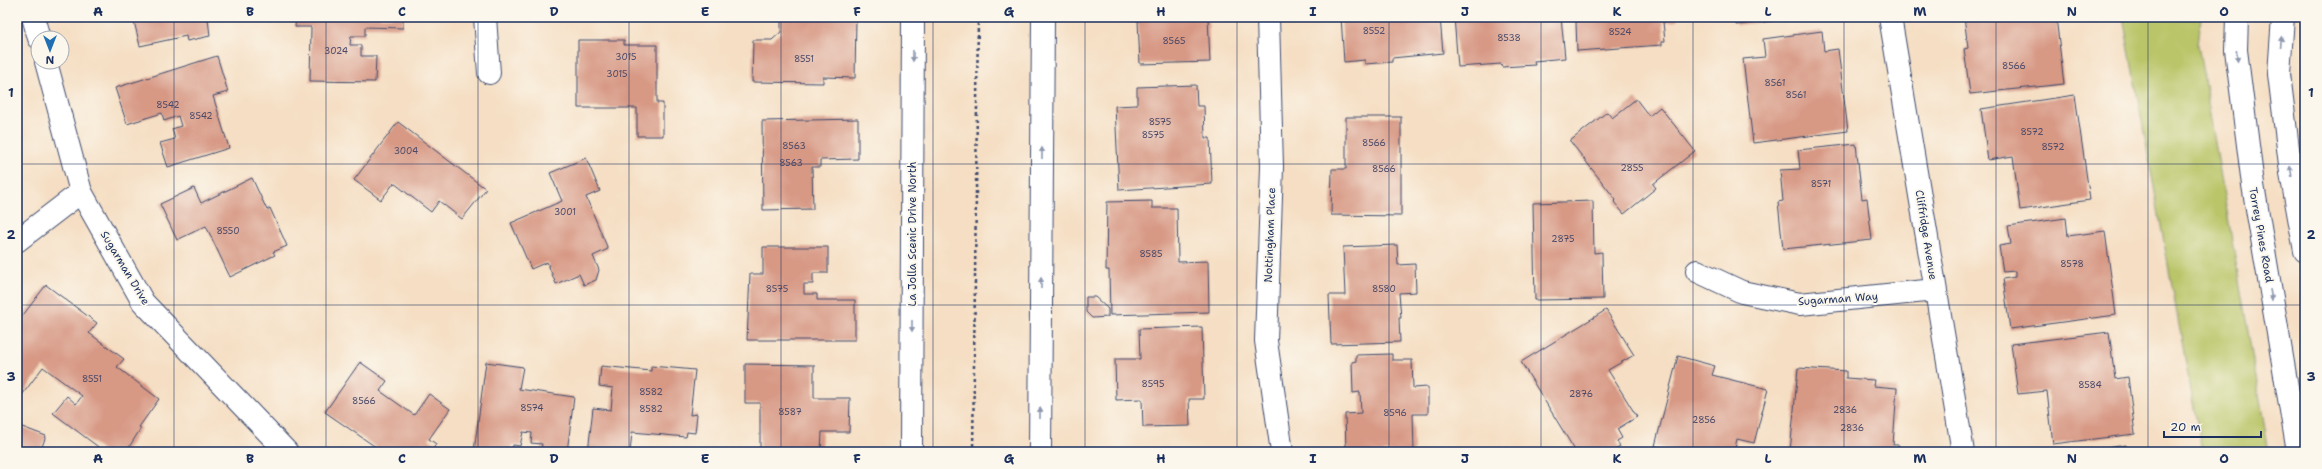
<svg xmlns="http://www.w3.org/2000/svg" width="2322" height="469" font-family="'Shantell Sans',sans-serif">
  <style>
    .green { fill: #b9c567; stroke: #6a7a62 }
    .building { fill: #d79884 }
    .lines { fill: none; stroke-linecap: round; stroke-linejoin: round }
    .street-casing { stroke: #3c496d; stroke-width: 24 }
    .secondary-casing { stroke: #3c496d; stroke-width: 24 }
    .primary-casing { stroke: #3c496d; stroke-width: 24 }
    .path { stroke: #3c496d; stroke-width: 2.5; stroke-dasharray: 3 3; stroke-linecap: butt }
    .street { stroke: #fff; stroke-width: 22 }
    .secondary { stroke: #fff; stroke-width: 22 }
    .primary { stroke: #fff; stroke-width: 22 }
    .oneway { fill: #8d97ae }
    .grid { fill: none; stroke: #1b2f5e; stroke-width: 1; stroke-opacity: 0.55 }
    .labels { text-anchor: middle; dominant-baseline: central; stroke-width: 4; stroke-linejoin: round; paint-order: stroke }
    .number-label { font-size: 9px; fill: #4a4968 }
    .street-label { font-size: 11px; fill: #1b2f5e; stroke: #fbf7ec }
    .neatline { fill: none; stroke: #1b2f5e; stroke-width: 1.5 }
    .grid-label { font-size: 13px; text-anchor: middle; font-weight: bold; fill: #1b2f5e }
  </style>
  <rect width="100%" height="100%" fill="#fbf7ec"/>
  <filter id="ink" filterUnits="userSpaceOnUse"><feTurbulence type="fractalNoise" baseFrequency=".025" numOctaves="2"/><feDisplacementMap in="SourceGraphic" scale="8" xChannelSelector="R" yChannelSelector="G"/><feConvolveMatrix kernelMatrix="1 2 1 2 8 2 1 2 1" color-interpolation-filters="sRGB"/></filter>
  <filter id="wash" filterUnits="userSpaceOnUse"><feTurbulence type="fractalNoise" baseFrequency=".012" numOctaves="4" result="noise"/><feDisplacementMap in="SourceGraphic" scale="16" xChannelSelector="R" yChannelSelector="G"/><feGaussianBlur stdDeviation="0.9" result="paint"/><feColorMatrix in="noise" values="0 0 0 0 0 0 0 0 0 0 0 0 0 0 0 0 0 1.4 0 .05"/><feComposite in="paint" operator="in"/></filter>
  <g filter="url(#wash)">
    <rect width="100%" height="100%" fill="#f5dec3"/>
    <path class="green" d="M2123,17H2201L2198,45L2269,452H2202Z"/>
    <g id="blocks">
      <path class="building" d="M133,17H205L206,20L208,19L210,36L187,41L186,36L140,46Z
        M296,17H403V28L365,27V36H351L350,45H361V56H376L375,82L310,81L311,27H295Z
        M781,17H856L855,78L823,77V83L752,82L753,40H772L781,32Z
        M1132,17H1208L1210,62L1140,64L1138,20H1132Z
        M1341,17H1440L1443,53L1392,58V62L1365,64V60L1344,62Z
        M1454,17H1561L1565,58L1534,61L1535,65L1502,67L1501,64L1458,67Z
        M1578,17H1678V21L1663,22L1665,41H1662V45L1577,51L1576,22L1578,21Z
        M1735,17H1799V18L1736,25Z
        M1964,17H2056L2064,84L1970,94L1964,49L1968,48Z
        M1822,31L1824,51L1838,49L1848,131L1753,143L1743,59L1765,57L1763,39Z
        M578,40H624V45H657V103H663V136H637V108H578Z
        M217,56L228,92L213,96L229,148L168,167L160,143L175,139L172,129L181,126L178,116L164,121L162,113L127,124L115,88Z
        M1196,85L1197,106H1204L1205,138H1210L1212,184L1119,190L1115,106L1137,105V87Z
        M2075,95L2090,200L2020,210L2013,156L1988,160L1981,109Z
        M1636,99L1649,116L1660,107L1695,151L1653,184L1656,188L1624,214L1614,202L1616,200L1570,141L1607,112L1612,118Z
        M1346,117H1401V216L1331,215L1332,169H1346Z
        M858,119V159L820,160V167H812L813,209L763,210L762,121Z
        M398,122L486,189L462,219L439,201L431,212L394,183L381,200L354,180Z
        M1856,144L1862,199L1867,198L1872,240L1783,249L1778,202L1783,201L1780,170L1800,169L1798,150Z
        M586,158L600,191L586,197L608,249L593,256L599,270L596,280L584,285L579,274L556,284L547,262L531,269L511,223L562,201L550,173Z
        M252,178L267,210L270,208L287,246L273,252L275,255L230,277L206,226L177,240L160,204L194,188L201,203Z
        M1152,201V208H1177L1178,262L1208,261L1209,312L1110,315L1109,270H1106L1107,202Z
        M1593,201L1594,253L1602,252V255L1603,299L1535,300L1533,203Z
        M2066,218L2068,236L2105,231L2116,315L2010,329L2003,279L2015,277V271L2003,272L1999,246L2011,244L2008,226Z
        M1397,245L1398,265L1415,264L1416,292L1399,293L1401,318H1399L1400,342L1331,344L1329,295H1345L1343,247Z
        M763,247H828V273H813V284H804V294H817V300H855V340H747L750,274H763Z
        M46,285L97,323L89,333L124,359L117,367L159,399L139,427L141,428L126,452H105L53,413L67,396L76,404L82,396L43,367L22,395L17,392V323Z
        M1086,297H1095L1108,309V317L1092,318L1086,312Z
        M1606,310L1634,355L1608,370L1637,417L1617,429L1622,438L1617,441L1620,447L1611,452H1583L1582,450L1576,452L1521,362Z
        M1202,327L1204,399H1189L1190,426L1143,427L1142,399L1116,400L1115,359H1140L1139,329Z
        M2109,332L2115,379L2128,377L2135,434L2053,444L2047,391L2018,394L2011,344Z
        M1392,354V360H1412L1413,388L1428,387V414H1413L1414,452H1346L1345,414L1361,413L1360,392L1353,393L1352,362L1356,361V355Z
        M1678,356L1715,366L1712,375L1768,389L1754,443L1737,439L1734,452H1679L1655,446Z
        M360,362L387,381L380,391L414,415L429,394L450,409L429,439L436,444L431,452H383L325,412Z
        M486,362L523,367L519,389L574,397L567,452H541L542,444L531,443L532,433L523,432L520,446L513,445L512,452H469V450L474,451Z
        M745,364L814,365V398H850L849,432H822L821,452H760V403H745Z
        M601,366L651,371V366L695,370L690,415L697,414L695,433L687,432L686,437L632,432L630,452H588L593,408L611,410L613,388L599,386Z
        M1798,368L1846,371V378L1874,380L1873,386L1897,388L1893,445H1899V452H1790Z
        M17,425L46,436L40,452H17Z
        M2126,445L2127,452H2086V451Z"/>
    </g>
  </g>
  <g filter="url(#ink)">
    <use href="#blocks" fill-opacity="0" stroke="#3c496d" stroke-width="1"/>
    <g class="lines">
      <g class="street-casing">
        <path id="street" d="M485,17L489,73
          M1890,17L1963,452
          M17,241L81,192
          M1697,271L1742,292L1800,304L1935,290"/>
      </g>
      <g class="secondary-casing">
        <path id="secondary" d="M33,17L39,38
          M1268,17L1272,167L1266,341L1282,452
          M46,62L81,192L143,302L287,452
          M911,452L913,17
          M1040,452L1043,17"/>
      </g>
      <g class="primary-casing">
        <path id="primary" d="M2237,17L2236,50L2253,185L2298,452
          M2283,17L2279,74L2291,173L2305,251"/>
      </g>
      <path class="path" d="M973,452L978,17"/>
      <use href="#street" class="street"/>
      <use href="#secondary" class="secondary"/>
      <use href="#primary" class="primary"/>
    </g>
    <defs><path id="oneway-solid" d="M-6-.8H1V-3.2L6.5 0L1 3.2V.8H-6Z"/></defs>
    <g class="oneway">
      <use href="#oneway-solid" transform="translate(2281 42) rotate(-86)"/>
      <use href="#oneway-solid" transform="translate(913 56) rotate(90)"/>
      <use href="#oneway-solid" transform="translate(2237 56) rotate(84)"/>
      <use href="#oneway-solid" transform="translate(1042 153) rotate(-90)"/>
      <use href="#oneway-solid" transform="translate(2291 171) rotate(-98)"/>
      <use href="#oneway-solid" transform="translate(1041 283) rotate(-90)"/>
      <use href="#oneway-solid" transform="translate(2271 295) rotate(80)"/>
      <use href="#oneway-solid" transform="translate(912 326) rotate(90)"/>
      <use href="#oneway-solid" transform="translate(1040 413) rotate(-90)"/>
    </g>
  </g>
  <path class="grid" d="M174,17V452M326,17V452M478,17V452M629,17V452M781,17V452M933,17V452M1085,17V452M1237,17V452M1389,17V452M1541,17V452M1693,17V452M1844,17V452M1996,17V452M2148,17V452M17,164H2305M17,305H2305"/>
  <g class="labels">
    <g class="number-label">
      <text x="1374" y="31">8552</text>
      <text x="1620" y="32">8524</text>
      <text x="1509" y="38">8538</text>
      <text x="1174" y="41">8565</text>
      <text x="336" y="51">3024</text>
      <text x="626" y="57">3015</text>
      <text x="804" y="59">8551</text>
      <text x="2014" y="66">8566</text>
      <text x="617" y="74">3015</text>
      <text x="1775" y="83">8561</text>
      <text x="1796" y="95">8561</text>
      <text x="168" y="105">8542</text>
      <text x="201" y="116">8542</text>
      <text x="1160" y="122">8575</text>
      <text x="2032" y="132">8572</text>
      <text x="1153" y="135">8575</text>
      <text x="1374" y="143">8566</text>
      <text x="794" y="146">8563</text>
      <text x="2053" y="147">8572</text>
      <text x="406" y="151">3004</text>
      <text x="791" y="163">8563</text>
      <text x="1632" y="168">2855</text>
      <text x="1384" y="169">8566</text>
      <text x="1821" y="184">8571</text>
      <text x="565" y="212">3001</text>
      <text x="228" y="231">8550</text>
      <text x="1563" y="239">2875</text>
      <text x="1151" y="254">8585</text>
      <text x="2072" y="264">8578</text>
      <text x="777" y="289">8575</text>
      <text x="1384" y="289">8580</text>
      <text x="92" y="379">8551</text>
      <text x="1153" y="384">8595</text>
      <text x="2090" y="385">8584</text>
      <text x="651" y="392">8582</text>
      <text x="1581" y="394">2876</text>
      <text x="364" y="401">8566</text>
      <text x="532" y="408">8574</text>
      <text x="651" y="409">8582</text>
      <text x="1845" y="410">2836</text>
      <text x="790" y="412">8587</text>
      <text x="1395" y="413">8596</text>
      <text x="1704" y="420">2856</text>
      <text x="1852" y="428">2836</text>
    </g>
    <g class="street-label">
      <text transform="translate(912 234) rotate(-90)">La Jolla Scenic Drive North</text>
      <text transform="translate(1270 235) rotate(-88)">Nottingham Place</text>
      <text transform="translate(1926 235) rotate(81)">Cliffridge Avenue</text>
      <text transform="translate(2261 235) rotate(80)">Torrey Pines Road</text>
      <text transform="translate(125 268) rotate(59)">Sugarman Drive</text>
      <text transform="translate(1838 299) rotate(-4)">Sugarman Way</text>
    </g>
  </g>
  <rect width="2322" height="469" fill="none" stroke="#fbf7ec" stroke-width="44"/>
  <g transform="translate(50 50) rotate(180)"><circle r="19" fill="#fbf7ec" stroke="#a1a7b3"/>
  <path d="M0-3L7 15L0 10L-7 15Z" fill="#1f6fb2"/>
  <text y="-6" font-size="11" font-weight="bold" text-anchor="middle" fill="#1b2f5e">N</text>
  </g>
  <path d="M2164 431v6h97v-6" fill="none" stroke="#1b2f5e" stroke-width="2"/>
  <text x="2170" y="431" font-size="12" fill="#1b2f5e" stroke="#fbf7ec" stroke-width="3" paint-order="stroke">20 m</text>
  <rect x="22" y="22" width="2278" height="425" class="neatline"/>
  <g class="grid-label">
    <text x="98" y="16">A</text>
    <text x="250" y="16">B</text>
    <text x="402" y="16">C</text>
    <text x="554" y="16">D</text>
    <text x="705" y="16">E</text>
    <text x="857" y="16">F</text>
    <text x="1009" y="16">G</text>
    <text x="1161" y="16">H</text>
    <text x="1313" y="16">I</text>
    <text x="1465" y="16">J</text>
    <text x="1617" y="16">K</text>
    <text x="1768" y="16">L</text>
    <text x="1920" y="16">M</text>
    <text x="2072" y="16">N</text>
    <text x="2224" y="16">O</text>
    <text x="11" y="97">1</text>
    <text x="2311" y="97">1</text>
    <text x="11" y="239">2</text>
    <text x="2311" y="239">2</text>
    <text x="11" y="381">3</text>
    <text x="2311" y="381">3</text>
    <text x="98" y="463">A</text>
    <text x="250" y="463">B</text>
    <text x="402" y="463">C</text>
    <text x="554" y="463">D</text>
    <text x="705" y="463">E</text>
    <text x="857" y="463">F</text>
    <text x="1009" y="463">G</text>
    <text x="1161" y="463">H</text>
    <text x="1313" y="463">I</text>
    <text x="1465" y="463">J</text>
    <text x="1617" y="463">K</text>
    <text x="1768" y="463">L</text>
    <text x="1920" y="463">M</text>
    <text x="2072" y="463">N</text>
    <text x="2224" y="463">O</text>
  </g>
</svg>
